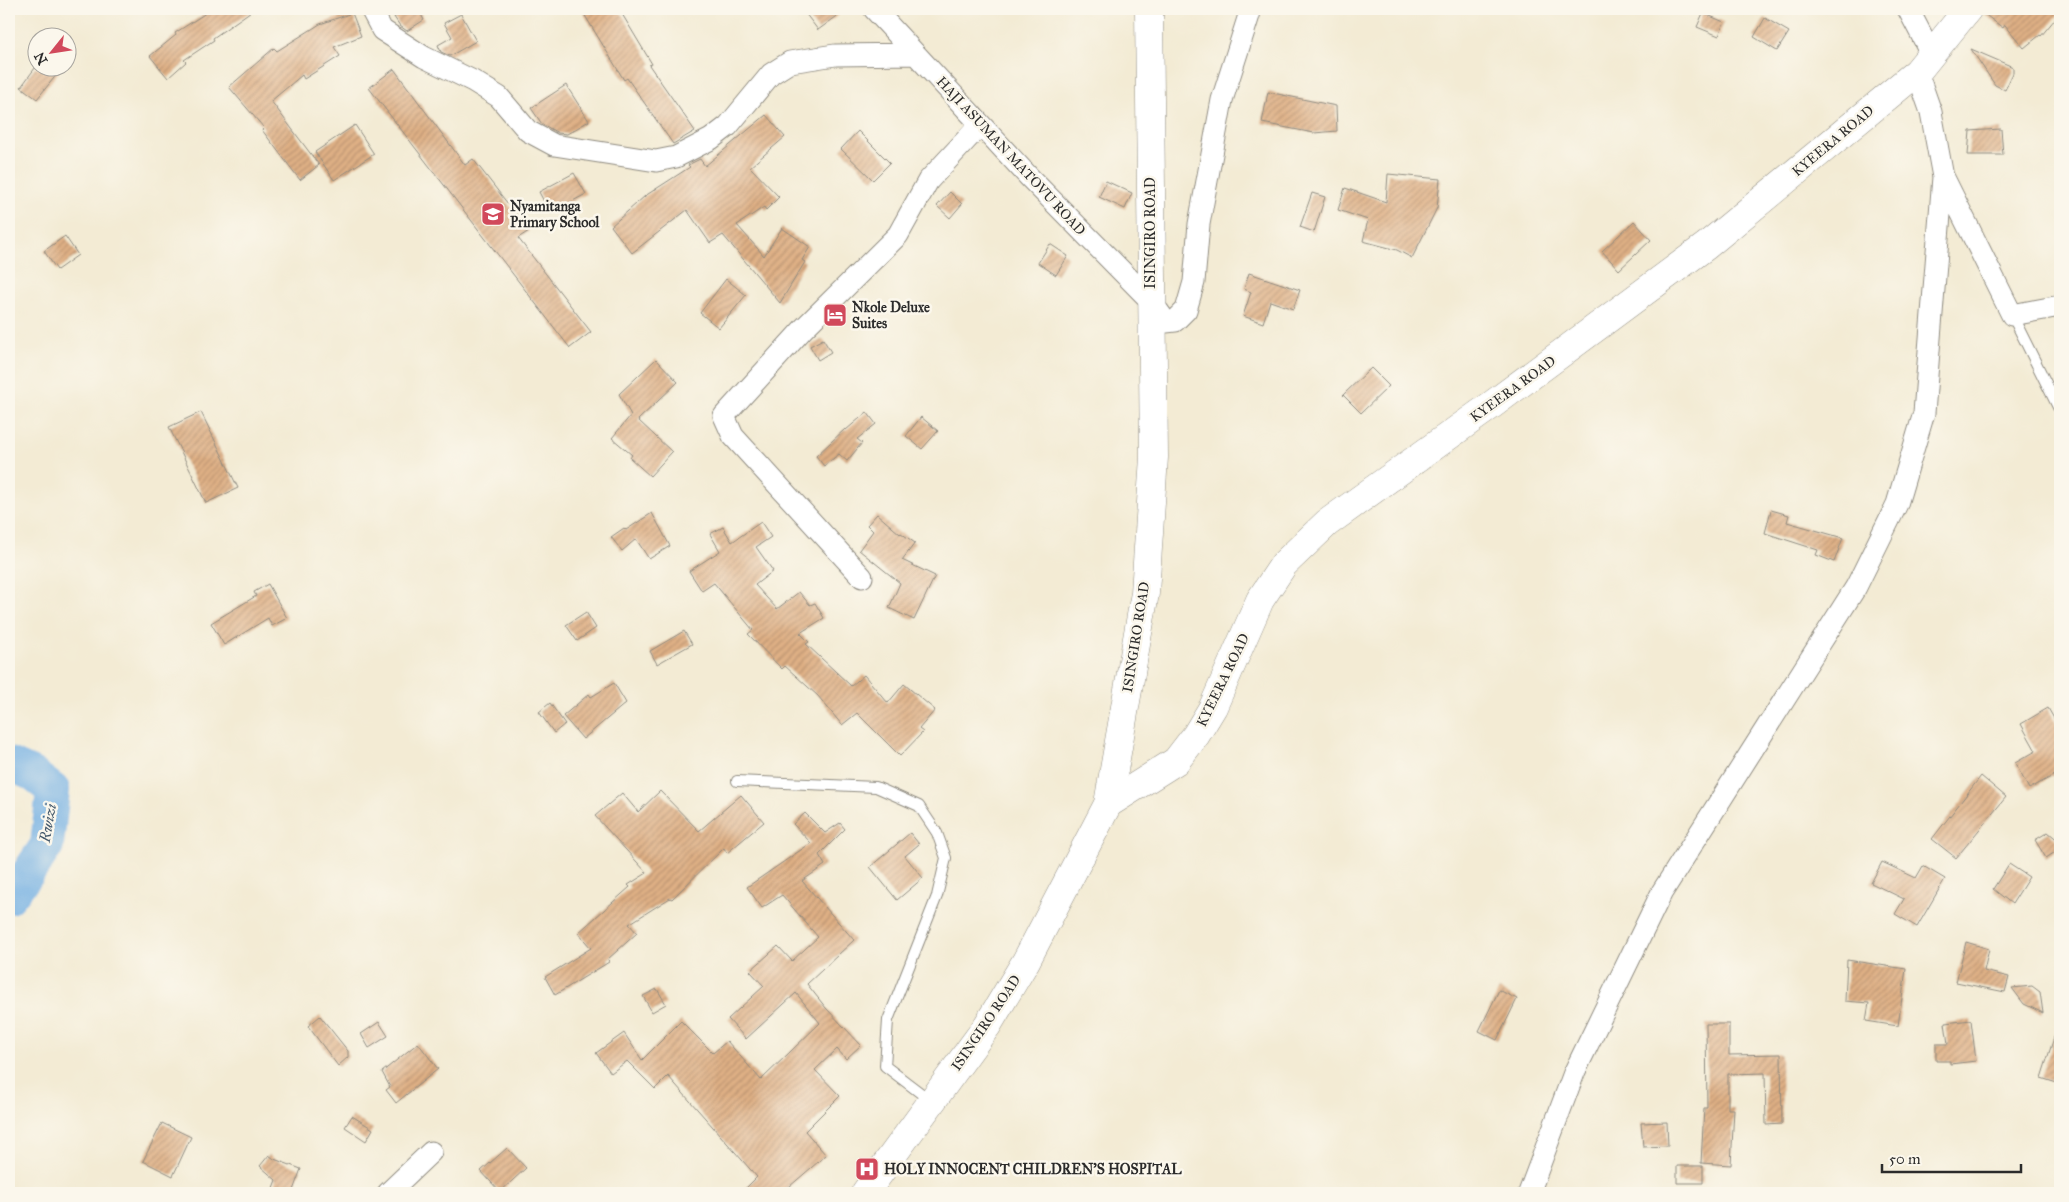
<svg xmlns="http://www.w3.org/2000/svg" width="2069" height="1202" font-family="'IM FELL Great Primer',serif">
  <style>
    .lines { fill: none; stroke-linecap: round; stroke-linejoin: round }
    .river { stroke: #70ade2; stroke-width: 34 }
    .building { fill: url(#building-hatch) }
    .service-casing { stroke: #8f8b80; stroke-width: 12 }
    .minor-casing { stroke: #8f8b80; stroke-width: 23 }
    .secondary-casing { stroke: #8f8b80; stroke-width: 29 }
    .primary-casing { stroke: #8f8b80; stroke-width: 29 }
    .service { stroke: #fff; stroke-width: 10 }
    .minor { stroke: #fff; stroke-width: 21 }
    .secondary { stroke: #fff; stroke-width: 28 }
    .primary { stroke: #fff; stroke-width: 28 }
    .labels { text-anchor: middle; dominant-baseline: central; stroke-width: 5; stroke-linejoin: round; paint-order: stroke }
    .street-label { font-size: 14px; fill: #2b2b2b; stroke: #fbf7ec }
    .poi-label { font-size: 14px; font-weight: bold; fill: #2b2b2b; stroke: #fbf7ec; text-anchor: start }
    .water-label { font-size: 15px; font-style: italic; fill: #43586b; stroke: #fbf7ec }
  </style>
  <defs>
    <pattern id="building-hatch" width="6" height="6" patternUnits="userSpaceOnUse" patternTransform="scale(1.25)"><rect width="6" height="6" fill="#dfb085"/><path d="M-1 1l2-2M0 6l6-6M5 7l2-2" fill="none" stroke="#b58f6d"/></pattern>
  </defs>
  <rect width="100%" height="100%" fill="#fbf7ec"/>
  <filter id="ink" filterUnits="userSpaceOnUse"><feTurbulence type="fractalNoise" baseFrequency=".02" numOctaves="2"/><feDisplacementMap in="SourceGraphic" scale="10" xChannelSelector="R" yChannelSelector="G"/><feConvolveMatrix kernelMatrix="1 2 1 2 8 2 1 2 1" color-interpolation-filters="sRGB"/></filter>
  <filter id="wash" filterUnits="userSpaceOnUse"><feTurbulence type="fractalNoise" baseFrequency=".0096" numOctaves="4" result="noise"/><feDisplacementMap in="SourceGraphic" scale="20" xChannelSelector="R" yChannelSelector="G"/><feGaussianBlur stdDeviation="1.12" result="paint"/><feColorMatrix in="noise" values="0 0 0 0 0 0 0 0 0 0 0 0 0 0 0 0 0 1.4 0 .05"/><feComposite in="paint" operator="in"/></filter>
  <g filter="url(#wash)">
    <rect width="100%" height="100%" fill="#f3ebd4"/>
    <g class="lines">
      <path class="river" d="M9,764L32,774L53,790L47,845L26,876L9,897"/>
    </g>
    <g id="blocks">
      <path class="building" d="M212,9H254L213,38L214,40L184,60L186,62L168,78L150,56L176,35L175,33Z
        M407,9H418L424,20L407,31L400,26L394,17Z
        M581,9H619L652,64L649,65L695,131L673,144L627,78L624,80Z
        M802,9H847L818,30Z
        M1983,9H2060V13L2041,36L2040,35L2024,48L2005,25L2003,28L1983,13Z
        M352,13L361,36L334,47L340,56L304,79L302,75L271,101L319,165L300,180L262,130L264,128L229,87L274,48L277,51L320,24Z
        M1703,13L1724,22L1719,36L1697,27Z
        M461,14L476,41L450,56L441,52L438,45L452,37L444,23Z
        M1765,18L1789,32L1777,51L1754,37Z
        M1971,49L2013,67V73L2005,90L1995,85Z
        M35,68H62L37,99L21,87Z
        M394,69L465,165L473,159L529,231L518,238L591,332L570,348L369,88Z
        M566,85L589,121L567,134L558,133L542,124L531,108Z
        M1268,92L1336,106L1337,131L1314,133L1262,123Z
        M766,115L785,137L750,167L779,197L766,210L764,207L737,225L764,256L782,228L810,247L802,260L805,262L780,303L723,235L710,243L687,210L632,253L611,226L645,196L690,167L688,165L700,159L705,166Z
        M355,125L374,154L334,180L315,152Z
        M2001,129L2003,155H1968L1970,131Z
        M858,131L890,163L873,180L841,149Z
        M574,173L586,194L550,213L539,192Z
        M1388,174L1440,179L1437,208L1412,258L1397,250L1363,241L1368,220L1338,210L1345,188L1386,202Z
        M1106,181L1132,193L1125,209L1099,197Z
        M950,192L962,204L950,218L937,206Z
        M1312,193L1325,197L1314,232L1300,227Z
        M1634,221L1651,240L1619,270L1602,251Z
        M65,236L78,255L57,270L44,251Z
        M1050,244L1068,256L1056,275L1038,263Z
        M1249,273L1300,290L1293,309L1270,301L1263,323L1243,316L1251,292L1244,289Z
        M726,279L746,295L719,328L700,313Z
        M823,339L831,352L818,360L810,346Z
        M656,359L678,382L638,420L672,452L650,476L630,458L632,455L612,438L631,415L619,394Z
        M1371,368L1389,386L1361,413L1343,395Z
        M201,412L238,488L206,503L169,427Z
        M867,412L876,424L857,439L862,443L847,461L839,454L824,466L816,456L845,429L846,430Z
        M921,417L938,431L922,449L906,436Z
        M1771,510L1789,515L1787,522L1843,538L1834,562L1816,555L1818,550L1765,533Z
        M652,513L670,546L649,559L636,539L622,551L611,537L624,528L626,530Z
        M877,514L900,534L901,533L915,543L902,560L935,576L914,620L889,608L900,583L859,550L873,531L867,525Z
        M761,522L771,537L756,547L773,571L755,585L777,609L799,592L810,605L815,603L824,618L800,633L809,642L806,644L851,686L864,675L888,703L904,684L935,710L919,729L923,732L900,756L857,713L842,725L818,696L785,666L782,669L748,634L753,630L714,583L702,591L689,571L720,551L710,534L723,527L732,542Z
        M268,584L287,618L272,626L268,618L224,645L211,623L256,596L254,592Z
        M586,612L596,628L577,641L566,625Z
        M684,631L692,644L657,664L650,651Z
        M614,683L626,703L583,739L563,716L589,694L591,697Z
        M550,703L565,724L554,733L539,712Z
        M2048,708L2060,729V772L2029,789L2015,763L2036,751L2021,724Z
        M1981,776L2006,797L1956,858L1932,839Z
        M660,791L699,831L741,795L764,822L727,853L724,848L672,899L670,898L629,924L637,933L608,959L609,962L555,995L545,977L591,948L578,933L630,887L628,885L647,873L595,816L622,793L638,812Z
        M805,813L825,833L840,823L845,829L819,855L825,865L802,881L854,940L807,984L826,1008L861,1045L846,1059L837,1049L815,1070L840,1096L805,1131L826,1155L782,1193H741L757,1177L668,1076L655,1089L627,1061L611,1073L596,1053L624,1033L642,1060L681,1021L713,1053L727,1041L761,1080L820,1023L796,993L746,1039L728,1019L764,986L750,971L778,946L792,961L818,937L782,895L762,908L747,887L811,843L793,824Z
        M2048,832L2060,842V849L2046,858L2035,840Z
        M910,833L919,844L905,856L923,878L897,900L870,867Z
        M1882,862L1916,878L1923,866L1945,879L1917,927L1895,914L1904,899L1871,883Z
        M2009,864L2029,877L2012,904L1993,889Z
        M1966,942L1989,949L1984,971L2009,977L2005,992L1956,982Z
        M1847,960L1906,969L1898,1026L1866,1021L1869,1003L1845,1001Z
        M2032,986L2040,992L2043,1013L2024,1004L2012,988Z
        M657,989L666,1004L652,1012L643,996Z
        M1499,990L1517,999L1497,1040L1479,1031Z
        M320,1016L348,1051V1057L338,1066L308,1026Z
        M1971,1020L1976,1061L1950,1064V1061H1936V1044H1948L1945,1023Z
        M379,1022L388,1036L369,1048L361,1034Z
        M1706,1024H1729V1055L1781,1054L1782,1124L1766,1125L1765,1073L1728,1074V1109H1734L1731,1165L1701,1163L1704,1108H1707Z
        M2057,1028L2060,1029V1084L2041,1078Z
        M418,1043L438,1069L396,1103L386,1090L390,1087L382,1072Z
        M352,1116L373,1129L366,1141L345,1127Z
        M1667,1122L1668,1146L1643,1147L1641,1123Z
        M162,1123L191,1137L173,1176L143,1161Z
        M507,1148L526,1168L500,1192L481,1171Z
        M269,1155L274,1159L301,1169L292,1193H271L276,1180L260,1166Z
        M1677,1166H1703V1183H1677Z"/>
    </g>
  </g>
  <g filter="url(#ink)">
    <use href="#blocks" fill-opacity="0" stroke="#8f8b80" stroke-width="1"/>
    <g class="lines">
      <g class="service-casing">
        <path id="service" d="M2012,315L2060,411
          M737,781L876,787L919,806L937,833L946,858L937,896L888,1020L885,1066L931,1101"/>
      </g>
      <g class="minor-casing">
        <path id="minor" d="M371,9L382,30L424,57L473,81L499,97L528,131L554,145L656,161L676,157L711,139L728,126L771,74L790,62L835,55L915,54
          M874,9L1030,178L1151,301L1166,322L1175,321L1186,310L1194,282L1199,224L1222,100L1251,9
          M1908,9L1932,55
          M1944,178L2012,315L2060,306
          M862,577L733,436L724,416L804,328L898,235L928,181L980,125
          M388,1193L431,1152
          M1529,1193L1574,1073L1662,892L1856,587L1897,504L1924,413L1943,177L1931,112L1917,72"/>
      </g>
      <g class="secondary-casing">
        <path id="secondary" d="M1108,804L1176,761L1196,735L1213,707L1260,600L1284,564L1327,523L1493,404L1706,246L1917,72L1968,9"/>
      </g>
      <g class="primary-casing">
        <path id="primary" d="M865,1193L987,1026L1026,961L1108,804L1145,593L1154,457L1149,9"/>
      </g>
      <use href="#service" class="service"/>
      <use href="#minor" class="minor"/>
      <use href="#secondary" class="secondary"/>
      <use href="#primary" class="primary"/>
    </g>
  </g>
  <defs>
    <g id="school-square" transform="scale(1.25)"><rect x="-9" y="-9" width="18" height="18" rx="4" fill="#d1495b" stroke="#fbf7ec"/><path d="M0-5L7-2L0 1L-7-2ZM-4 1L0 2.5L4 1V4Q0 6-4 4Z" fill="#fff"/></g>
    <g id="hotel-square" transform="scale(1.25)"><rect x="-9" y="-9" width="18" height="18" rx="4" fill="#d1495b" stroke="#fbf7ec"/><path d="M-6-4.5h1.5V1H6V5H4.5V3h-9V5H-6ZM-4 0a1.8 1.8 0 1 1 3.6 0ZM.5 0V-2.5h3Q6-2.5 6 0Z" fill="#fff"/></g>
    <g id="hospital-square" transform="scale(1.25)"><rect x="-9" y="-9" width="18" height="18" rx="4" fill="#d1495b" stroke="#fbf7ec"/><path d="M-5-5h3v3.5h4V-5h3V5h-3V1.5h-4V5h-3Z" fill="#fff"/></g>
  </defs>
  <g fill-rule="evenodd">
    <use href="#school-square" x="493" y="214"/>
    <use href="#hotel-square" x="835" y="315"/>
    <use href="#hospital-square" x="867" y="1169"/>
  </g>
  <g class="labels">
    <g class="street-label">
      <text transform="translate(1833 141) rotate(-40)">KYEERA ROAD</text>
      <text transform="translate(1011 156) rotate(47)">HAJI ASUMAN MATOVU ROAD</text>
      <text transform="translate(1150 233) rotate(-90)">ISINGIRO ROAD</text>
      <text transform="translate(1513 389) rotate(-36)">KYEERA ROAD</text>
      <text transform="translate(1136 637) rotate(-81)">ISINGIRO ROAD</text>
      <text transform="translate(1223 680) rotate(-64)">KYEERA ROAD</text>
      <text transform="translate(986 1023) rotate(-56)">ISINGIRO ROAD</text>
    </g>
    <g class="poi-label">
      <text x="510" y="206">Nyamitanga<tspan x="510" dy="16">Primary School</tspan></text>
      <text x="852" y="307">Nkole Deluxe<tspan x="852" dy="16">Suites</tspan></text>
      <text x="884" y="1169">HOLY INNOCENT CHILDREN'S HOSPITAL</text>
    </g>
    <g class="water-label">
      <text transform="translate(48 823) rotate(-80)">Rwizi</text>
    </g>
  </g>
  <rect width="2069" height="1202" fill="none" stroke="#fbf7ec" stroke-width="30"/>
  <g transform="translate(52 52) rotate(240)"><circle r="24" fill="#fbf7ec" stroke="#a8a59f"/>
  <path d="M0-4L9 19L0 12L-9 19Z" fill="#d1495b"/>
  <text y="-8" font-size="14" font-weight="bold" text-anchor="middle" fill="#2b2b2b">N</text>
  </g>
  <path d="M1882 1164v8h139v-8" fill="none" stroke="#2b2b2b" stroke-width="2.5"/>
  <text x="1889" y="1164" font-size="15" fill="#2b2b2b" stroke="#fbf7ec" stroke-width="4" paint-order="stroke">50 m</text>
</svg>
